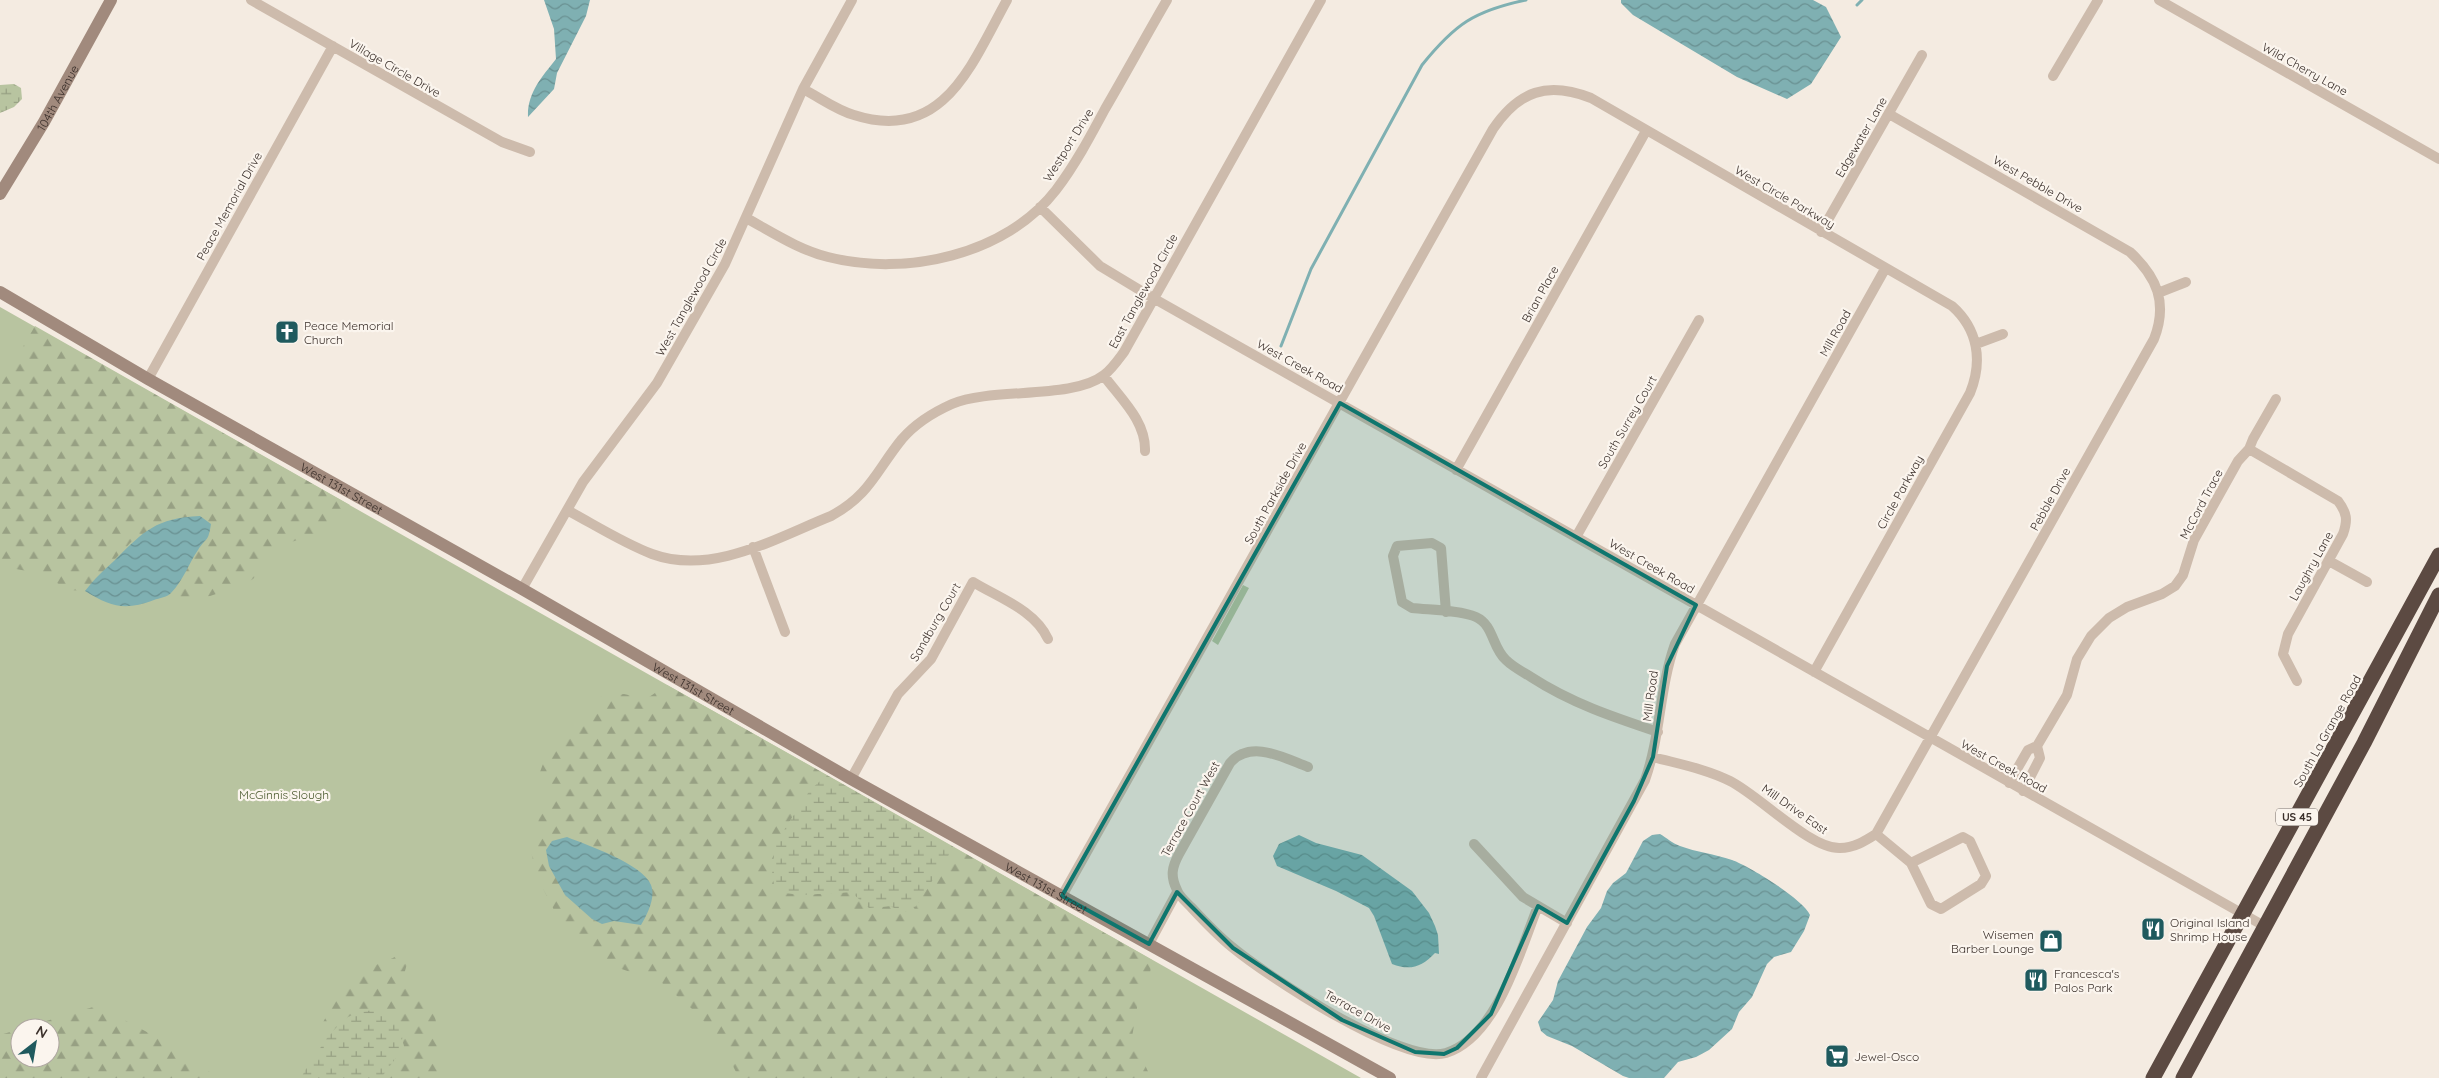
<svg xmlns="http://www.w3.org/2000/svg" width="2439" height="1078" font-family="Quicksand,sans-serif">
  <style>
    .green { fill: #b8c4a0; fill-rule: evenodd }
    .forest { fill: url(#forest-firs); fill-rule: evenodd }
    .wetland { fill: url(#wetland-marsh) }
    .water { fill: url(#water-waves) }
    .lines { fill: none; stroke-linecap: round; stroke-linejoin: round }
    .stream { stroke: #7fb0b2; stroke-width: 3 }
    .street { stroke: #cdbbac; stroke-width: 10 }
    .secondary { stroke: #a18a7d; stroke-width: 12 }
    .highway { stroke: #5c4a42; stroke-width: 15 }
    .marked { fill: #0f766e; fill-opacity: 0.2; stroke: #0f766e; stroke-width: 4; stroke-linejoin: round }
    .labels { text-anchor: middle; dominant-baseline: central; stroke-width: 4.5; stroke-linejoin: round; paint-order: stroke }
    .shield { fill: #fbf5ee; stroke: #756b66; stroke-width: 1 }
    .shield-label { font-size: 11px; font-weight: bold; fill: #3b302b }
    .street-label { font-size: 12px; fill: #3b302b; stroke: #fbf5ee }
    .poi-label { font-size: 12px; fill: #3b302b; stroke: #fbf5ee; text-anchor: start }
    .park-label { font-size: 12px; fill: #4a5a2e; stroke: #fbf5ee }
  </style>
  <defs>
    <pattern id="forest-firs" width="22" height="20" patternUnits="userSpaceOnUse" patternTransform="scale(1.25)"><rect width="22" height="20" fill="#b8c4a0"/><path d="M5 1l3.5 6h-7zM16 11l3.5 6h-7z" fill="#97a083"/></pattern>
    <pattern id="wetland-marsh" width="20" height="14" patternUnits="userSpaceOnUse" patternTransform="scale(1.25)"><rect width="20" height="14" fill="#b8c4a0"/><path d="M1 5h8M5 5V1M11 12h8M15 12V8" fill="none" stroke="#97a083"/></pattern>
    <pattern id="water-waves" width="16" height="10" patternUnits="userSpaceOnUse" patternTransform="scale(1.25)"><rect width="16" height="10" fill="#7fb0b2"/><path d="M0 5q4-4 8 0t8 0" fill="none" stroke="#699091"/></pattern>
  </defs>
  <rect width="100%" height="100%" fill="#f4ebe1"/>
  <path class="green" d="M0,307L1361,1078H0ZM20,1028H50V1058H20Z
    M1243,585L1249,588L1218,645L1212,641Z"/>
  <path class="forest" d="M35,326L350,505L323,531L286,544L268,561L253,579L243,585L201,599H184L171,594C183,576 193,554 208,539L132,541L85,591L68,590L43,574L0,566V372L6,376Z
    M667,685L827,775L810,790L775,844L801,895L851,892L869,908L890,906L927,889L954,847L1152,960L1150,973L1141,985L1132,1037L1151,1078H739L725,1050L699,1015L662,983L590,958L556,914L536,875L531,851L536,840L539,815L549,795L540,772L547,753L571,737L600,697L624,694L646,699ZM567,837L637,868L641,925L614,921L602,924L592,919L565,895L552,841Z
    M403,950L408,960L402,982L420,1000L434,1009L441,1056L437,1078H381L404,1047L402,1039L405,1032C401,1023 387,1008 375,1009C360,1011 338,1025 328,1037L318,1032C333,1003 346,979 376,965C390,958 390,962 403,950Z
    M93,1007L102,1008L188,1054L194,1064L222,1078H0V1035L20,1029V1058H50V1028H23Z"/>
  <path class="wetland" d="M14,84L21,88L22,99L14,107L0,113V85Z
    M827,775L954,847L914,909L903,912L890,906L869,908L851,892L801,895L776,892L772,876L775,844L810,790Z
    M377,1009L402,1023L405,1032L402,1039L404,1047L381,1078H301L309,1063L316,1060C316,1048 339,1022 350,1016C357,1012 369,1011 377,1009Z"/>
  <path class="water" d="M544,0H590L586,16L557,73L554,89L528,117C527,93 542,77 556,59L554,29Z
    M1621,0H1813L1826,7L1841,37L1811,84L1787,99L1737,77L1633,15L1621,3Z
    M200,516L211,524C208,543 207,536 198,550C189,563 183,581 171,593C168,597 159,598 154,600C125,611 111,607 85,591C94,579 104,570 115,560C144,531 156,518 200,516Z
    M1660,834C1667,838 1672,843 1680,846C1696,852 1715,854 1732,860C1749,866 1803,899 1810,915L1804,931L1791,952L1774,957L1767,964L1752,997L1739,1012L1732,1029L1709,1050L1696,1057L1678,1062L1664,1078H1629L1623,1076L1572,1046L1547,1036L1541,1031L1538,1022L1553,1000L1558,981L1587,927L1601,908L1607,891L1613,883L1626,873L1643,841L1652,835Z
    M1299,835L1316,843L1362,855L1412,891L1429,913L1435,926L1438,935L1439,954L1435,953C1422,967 1410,971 1392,964L1374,916L1369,908L1336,891L1277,866L1273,856L1279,844Z
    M567,837C587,845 643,864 651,885C656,898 647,915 641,925L614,921L602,924L592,919L565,895L549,866L546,850L552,841Z"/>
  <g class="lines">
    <path class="stream" d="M1857,5L1862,0
      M1281,346L1311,269L1422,65C1455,24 1474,11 1526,0"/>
    <path class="street" d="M251,0L502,142L530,152
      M2159,0L2439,159
      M2053,76L2098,0
      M803,89C819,97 836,110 854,115C944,144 972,63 1007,0
      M1040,207L1100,266L1153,298L2266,927
      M746,218C772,232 799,250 828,257C905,277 1006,255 1056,190C1075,165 1090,137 1105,109C1126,73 1146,36 1167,0
      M1821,232L1922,55
      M2158,293L2186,282
      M1976,344L2003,334
      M1104,376C1121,399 1146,421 1145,451
      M148,379L333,46
      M2249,449L2338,501C2347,513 2348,520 2343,534L2288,634L2283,654L2297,681
      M1456,470L1646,131
      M567,510C595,525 623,543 652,554C712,576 776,538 831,516C870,495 876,471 902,439C915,424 934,412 952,404C992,387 1072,400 1104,375C1112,369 1118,360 1124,352L1321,0
      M1576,537L1699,320
      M753,547L785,632
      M2329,561L2367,582
      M522,589L583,482L657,383L725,264L803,89L852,0
      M1446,612L1441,548L1432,543L1397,546L1393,556L1402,602L1412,608C1430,610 1460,610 1476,617C1494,625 1492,648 1506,660C1513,667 1523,672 1531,677C1571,703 1613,717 1658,732
      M1653,757C1679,764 1706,769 1730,781C1760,796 1810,849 1840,848C1854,848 1865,841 1876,834L2154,339C2168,303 2157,277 2130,252L1889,114
      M1308,767C1284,758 1251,739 1230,763L1179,854C1172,867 1170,876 1177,890C1179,896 1186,902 1191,907C1204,921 1217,935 1232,947C1267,976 1403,1066 1446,1053C1497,1037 1520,951 1538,906
      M851,779L898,694L931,659L973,582C999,598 1035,610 1048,639
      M2009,783L2028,750L2037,746L2067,695L2077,659L2091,636L2109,618L2127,607L2162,594L2175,586L2183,575L2194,540L2238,461L2249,449L2253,439L2276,399
      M2023,791L2040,758L2037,746
      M1876,834L1911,863L1931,904L1941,909L1981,884L1986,876L1970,841L1963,837L1911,863
      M1474,844L1523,897L1567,923
      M1062,896L1493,129C1519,91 1547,81 1591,98L1952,306C1978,329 1983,361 1970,393L1814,672
      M1149,944L1177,892
      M1481,1078L1645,780C1661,735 1659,689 1675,644L1885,269"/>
    <g class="secondary">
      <path id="s1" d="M0,194L44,122L111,0"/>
      <path id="s2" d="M0,292L148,379L522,589L851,779L1390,1078"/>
    </g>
    <path class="highway" d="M2153,1078L2439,555
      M2183,1078L2364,743L2439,595"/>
  </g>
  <path class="marked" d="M1340,403L1696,605L1667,666L1653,757L1634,801L1567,923L1538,906L1491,1014L1457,1048L1444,1054L1415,1052L1342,1020L1233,948L1177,892L1149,944L1062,896Z"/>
  <defs>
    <g id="church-square" transform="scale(1.25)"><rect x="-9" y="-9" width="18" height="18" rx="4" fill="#1f5a5e" stroke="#fbf5ee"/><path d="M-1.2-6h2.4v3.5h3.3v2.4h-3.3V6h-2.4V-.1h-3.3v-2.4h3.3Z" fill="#fff"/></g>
    <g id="restaurant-square" transform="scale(1.25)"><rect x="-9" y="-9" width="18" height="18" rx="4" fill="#1f5a5e" stroke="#fbf5ee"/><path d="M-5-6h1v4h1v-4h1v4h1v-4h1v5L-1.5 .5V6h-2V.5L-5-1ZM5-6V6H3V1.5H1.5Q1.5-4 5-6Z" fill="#fff"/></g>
    <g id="shop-square" transform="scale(1.25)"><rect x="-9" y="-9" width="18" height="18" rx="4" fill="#1f5a5e" stroke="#fbf5ee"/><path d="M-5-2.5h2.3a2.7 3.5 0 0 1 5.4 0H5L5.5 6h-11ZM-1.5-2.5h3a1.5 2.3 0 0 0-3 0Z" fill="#fff"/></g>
    <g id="supermarket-square" transform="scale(1.25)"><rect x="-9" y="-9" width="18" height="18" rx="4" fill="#1f5a5e" stroke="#fbf5ee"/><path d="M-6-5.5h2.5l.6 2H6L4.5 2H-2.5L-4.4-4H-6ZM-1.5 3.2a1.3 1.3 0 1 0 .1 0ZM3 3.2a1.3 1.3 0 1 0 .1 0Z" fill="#fff"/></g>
  </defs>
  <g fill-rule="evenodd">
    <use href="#church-square" x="287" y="332"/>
    <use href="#restaurant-square" x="2153" y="929"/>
    <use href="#shop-square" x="2051" y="941"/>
    <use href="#restaurant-square" x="2036" y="980"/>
    <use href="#supermarket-square" x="1837" y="1056"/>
  </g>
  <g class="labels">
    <rect class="shield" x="2276" y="808.5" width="42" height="17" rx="4"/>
    <g class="shield-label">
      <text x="2297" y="817">US 45</text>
    </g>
    <g class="street-label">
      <text transform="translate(395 68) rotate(30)">Village Circle Drive</text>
      <text transform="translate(2305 69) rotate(29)">Wild Cherry Lane</text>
      <text stroke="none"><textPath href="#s1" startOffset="112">104th Avenue</textPath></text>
      <text transform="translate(1861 137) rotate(-60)">Edgewater Lane</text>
      <text transform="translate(1068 145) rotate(-58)">Westport Drive</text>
      <text transform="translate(2038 184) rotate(30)">West Pebble Drive</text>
      <text transform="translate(1785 197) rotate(30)">West Circle Parkway</text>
      <text transform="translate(229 206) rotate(-61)">Peace Memorial Drive</text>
      <text transform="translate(1143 291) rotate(-61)">East Tanglewood Circle</text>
      <text transform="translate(1540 294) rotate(-61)">Brian Place</text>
      <text transform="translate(691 297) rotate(-61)">West Tanglewood Circle</text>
      <text transform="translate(1835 333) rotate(-61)">Mill Road</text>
      <text transform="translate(1300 366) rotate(29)">West Creek Road</text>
      <text transform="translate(1627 422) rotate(-60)">South Surrey Court</text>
      <text stroke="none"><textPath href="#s2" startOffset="394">West 131st Street</textPath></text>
      <text transform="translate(1900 492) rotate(-61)">Circle Parkway</text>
      <text transform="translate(1275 493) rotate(-61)">South Parkside Drive</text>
      <text transform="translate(2050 499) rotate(-61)">Pebble Drive</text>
      <text transform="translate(2201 504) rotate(-62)">McCord Trace</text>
      <text transform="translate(1652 566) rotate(30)">West Creek Road</text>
      <text transform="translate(2311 566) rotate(-61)">Laughry Lane</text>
      <text transform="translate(935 622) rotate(-60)">Sandburg Court</text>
      <text stroke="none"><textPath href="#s2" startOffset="799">West 131st Street</textPath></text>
      <text transform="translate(1650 696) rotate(-82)">Mill Road</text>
      <text transform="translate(2327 731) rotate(-61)">South La Grange Road</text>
      <text transform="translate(2004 766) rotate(29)">West Creek Road</text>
      <text transform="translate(1190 809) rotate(-61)">Terrace Court West</text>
      <text transform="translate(1795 809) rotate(35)">Mill Drive East</text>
      <text stroke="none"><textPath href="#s2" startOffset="1204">West 131st Street</textPath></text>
      <text transform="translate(1358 1011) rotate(29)">Terrace Drive</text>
    </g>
    <g class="poi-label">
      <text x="304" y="325">Peace Memorial<tspan x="304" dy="14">Church</tspan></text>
      <text x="2170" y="922">Original Island<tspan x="2170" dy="14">Shrimp House</tspan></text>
      <text x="2034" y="934" text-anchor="end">Wisemen<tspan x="2034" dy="14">Barber Lounge</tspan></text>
      <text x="2054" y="973">Francesca's<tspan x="2054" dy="14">Palos Park</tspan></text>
      <text x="1854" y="1056">Jewel-Osco</text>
    </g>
    <g class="park-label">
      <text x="284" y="794">McGinnis Slough</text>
    </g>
  </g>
  <g transform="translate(35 1043) rotate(31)"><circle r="24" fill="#fbf5ee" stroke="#aea6a0"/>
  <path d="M0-4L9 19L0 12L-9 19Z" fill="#1f5a5e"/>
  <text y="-8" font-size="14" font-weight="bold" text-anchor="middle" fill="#3b302b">N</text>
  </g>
</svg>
